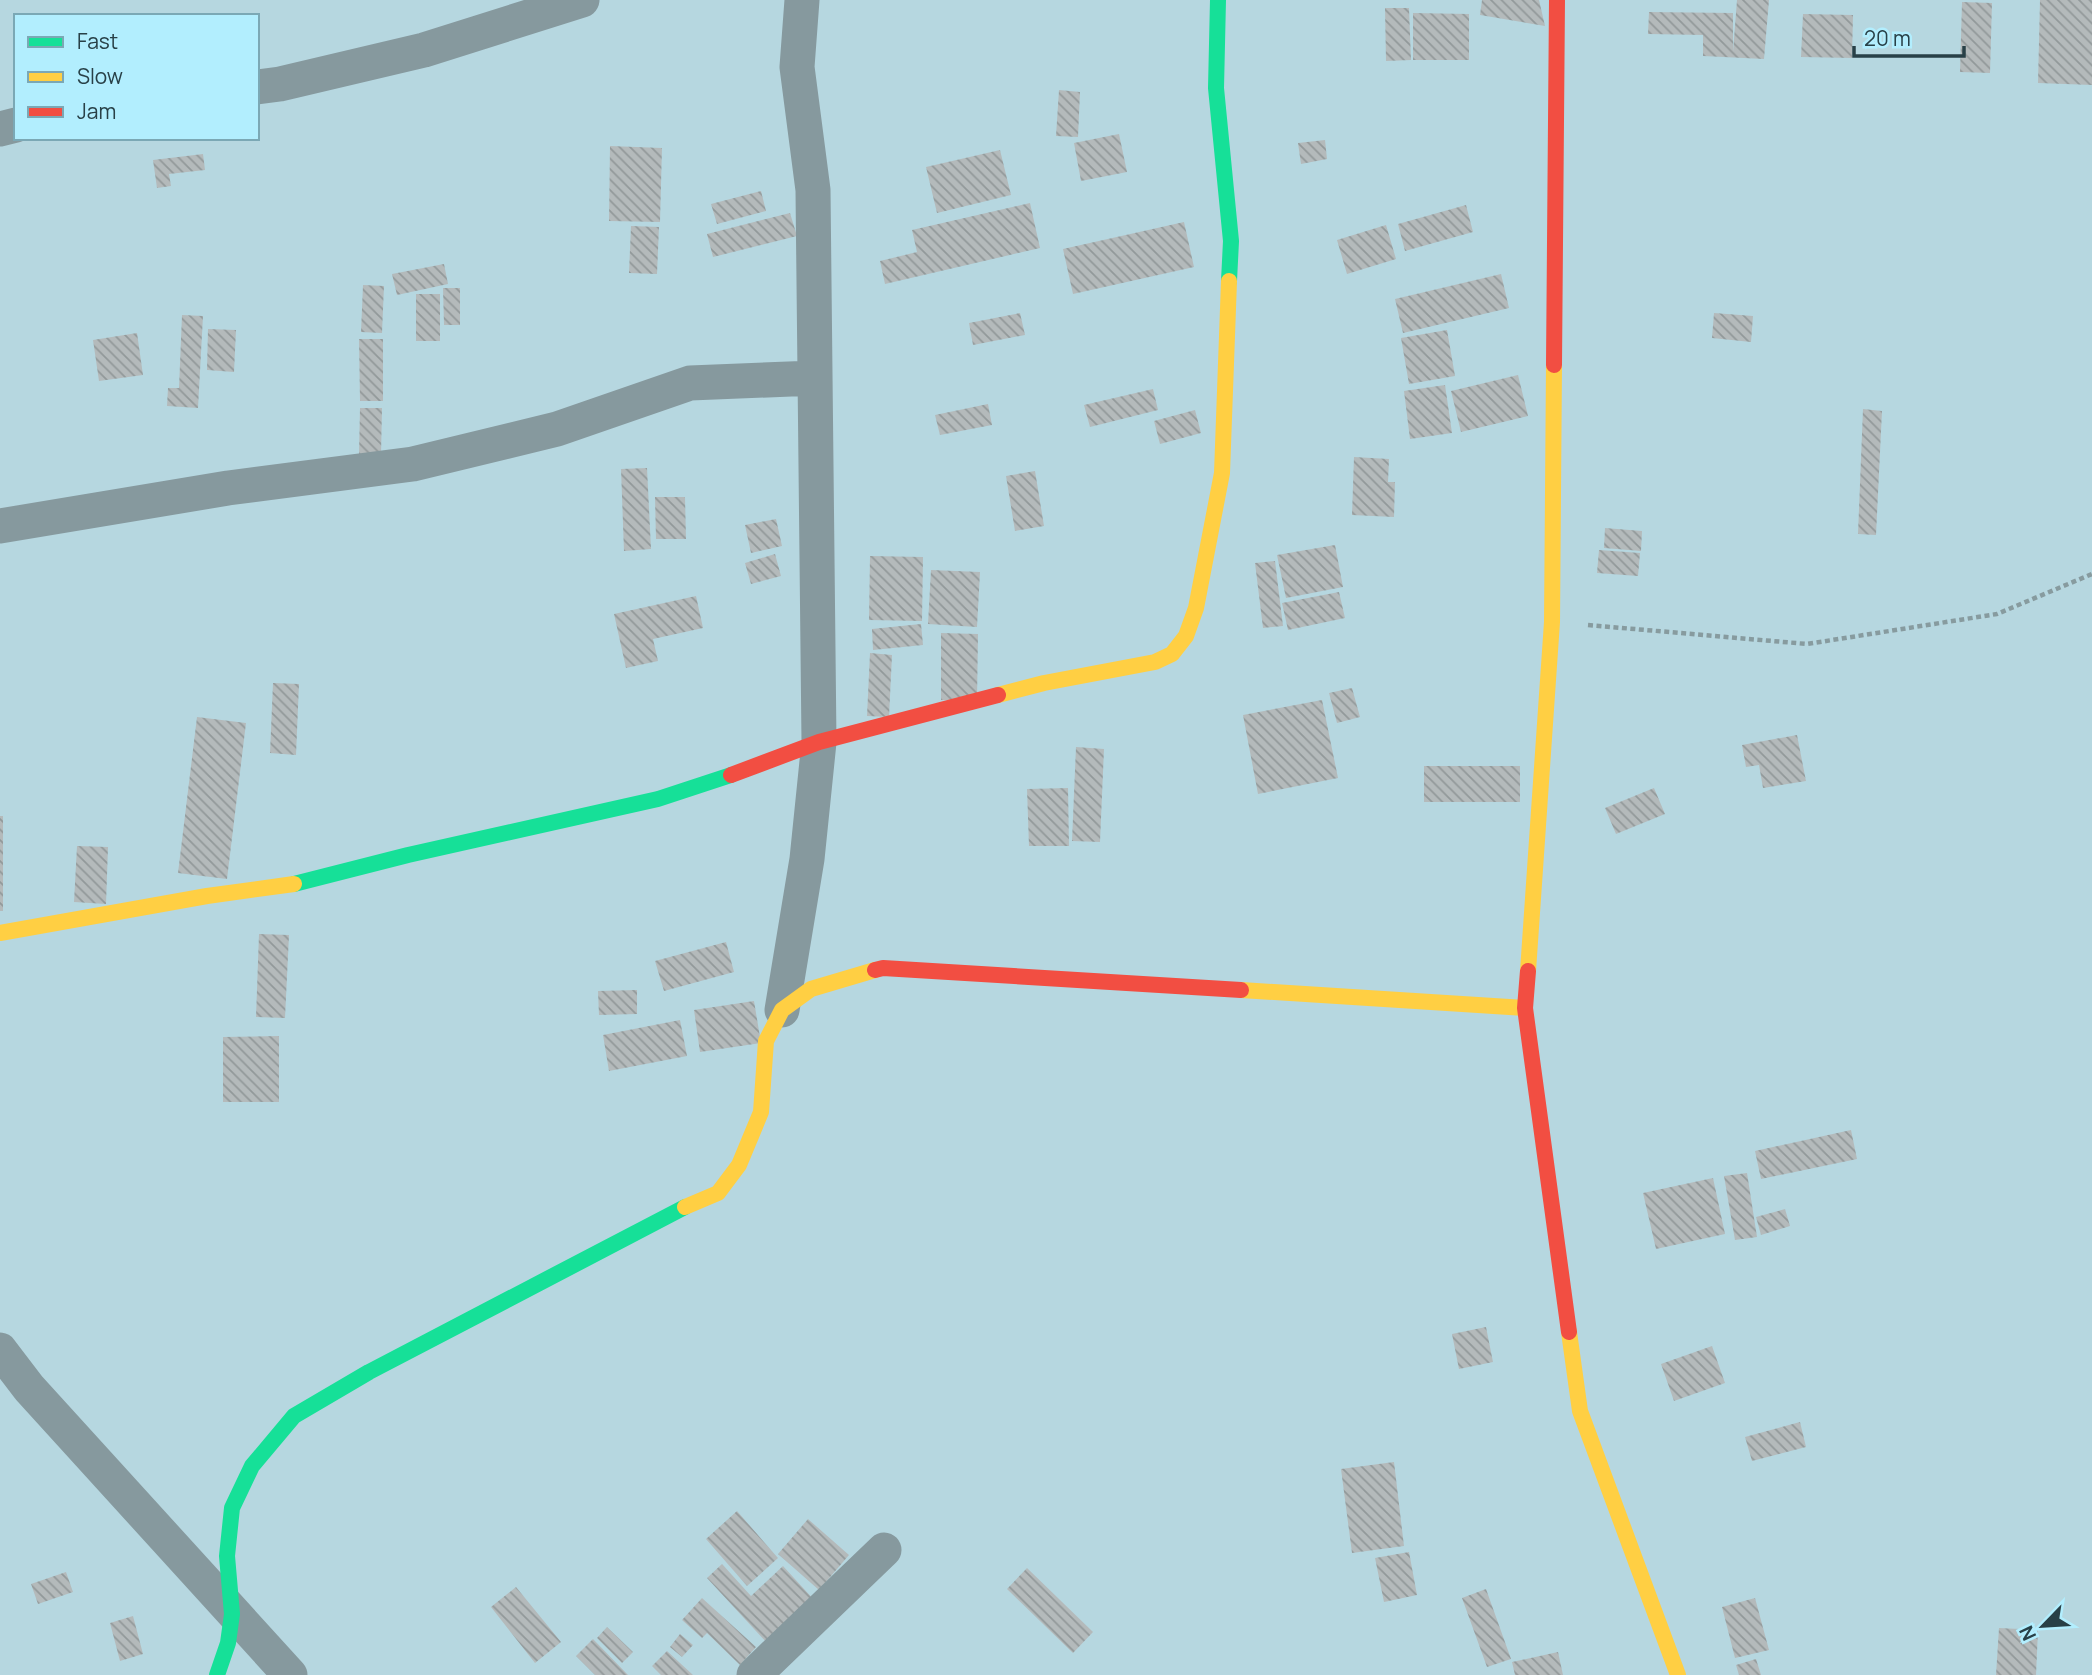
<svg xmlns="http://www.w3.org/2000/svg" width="2092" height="1675" font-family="Manrope,sans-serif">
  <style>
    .building { fill: url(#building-back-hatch) }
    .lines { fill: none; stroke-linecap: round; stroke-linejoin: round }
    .path { stroke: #879b9f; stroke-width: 4.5; stroke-dasharray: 5 3.5; stroke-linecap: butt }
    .street { stroke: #86999e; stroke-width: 35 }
    .fast { stroke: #16e098; stroke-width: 16 }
    .slow { stroke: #ffcf43; stroke-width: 16 }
    .jam { stroke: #f24e42; stroke-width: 16 }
  </style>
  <defs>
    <pattern id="building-back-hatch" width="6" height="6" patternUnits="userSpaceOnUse" patternTransform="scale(1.75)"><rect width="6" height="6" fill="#b4babb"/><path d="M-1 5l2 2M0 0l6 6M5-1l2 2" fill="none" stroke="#92999a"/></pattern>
  </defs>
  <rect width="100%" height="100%" fill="#b6d7e0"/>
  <path class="building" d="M1482,0H1539L1545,26L1480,15Z
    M1737,0H1769L1764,59L1703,56V35L1648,34L1649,12L1733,13V52Z
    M2040,0H2092V85L2038,83Z
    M1962,2L1992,3L1990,73L1960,72Z
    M1385,8H1409L1411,60L1386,61Z
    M1413,13L1469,14V60H1413Z
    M1803,14L1853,15L1852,58L1801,57Z
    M1059,90L1080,92L1078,137L1056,136Z
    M1119,134L1127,172L1081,181L1074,143Z
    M1325,140L1327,159L1301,164L1298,143Z
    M610,146L662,148L660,222L609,221Z
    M1000,150L1011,195L937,213L926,167Z
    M203,154L205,170L169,174L171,186L157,188L153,160Z
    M761,191L766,211L717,224L711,204Z
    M1030,203L1040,248L885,284L880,261L917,252L912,230Z
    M1466,205L1473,232L1405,251L1398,224Z
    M790,213L797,236L713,257L707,234Z
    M1184,222L1194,267L1073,294L1063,249Z
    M1386,225L1396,259L1347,274L1337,240Z
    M631,226L659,227L657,274L629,273Z
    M444,264L448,284L397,295L392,274Z
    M1501,274L1509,308L1403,333L1395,299Z
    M363,285L384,286L382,333L361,332Z
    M443,288H460V325H444Z
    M416,294H440V341H416Z
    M1020,313L1025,335L973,345L969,323Z
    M1714,313L1753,316L1751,342L1712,338Z
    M182,315L203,316L198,408L167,406L168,388H179Z
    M208,329L236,330L234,372L207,370Z
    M1447,330L1455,376L1409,384L1401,338Z
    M137,333L143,375L99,381L93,340Z
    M359,339H383V401H360Z
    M1518,375L1528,416L1461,432L1451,391Z
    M1445,385L1452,433L1410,439L1404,391Z
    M1153,389L1158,410L1090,427L1084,405Z
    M988,404L992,425L940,435L935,415Z
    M360,408H382L381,455L359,454Z
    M1863,409L1882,411L1876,535L1858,534Z
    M1195,410L1201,433L1160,444L1154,421Z
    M1354,457L1389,459L1388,482H1395L1394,517L1352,515Z
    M647,468L651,549L624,551L621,469Z
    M1035,471L1044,526L1015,531L1006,476Z
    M655,497H685L686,539H656Z
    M776,519L782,546L751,553L745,525Z
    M1605,528L1642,531L1641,551L1604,548Z
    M1335,545L1343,587L1286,598L1277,555Z
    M1599,550L1640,553L1638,576L1597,573Z
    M775,554L781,576L751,584L745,563Z
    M870,556L923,557L922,621L869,620Z
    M1275,561L1283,626L1263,628L1255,563Z
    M931,570L980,572L977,627L928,624Z
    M1339,592L1345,618L1288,630L1282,603Z
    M696,596L703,628L653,639L658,661L626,668L614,614Z
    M921,624L923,645L873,650L872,629Z
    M941,633L978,634L977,700H941Z
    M870,653L892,655L889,717L867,716Z
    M273,683L299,684L296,755L270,753Z
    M1352,688L1360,717L1337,723L1329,693Z
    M1322,700L1338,778L1258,794L1243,715Z
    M197,717L246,723L227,879L178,873Z
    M1797,735L1806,781L1763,788L1759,765L1746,767L1742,745Z
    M1076,747L1104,749L1100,842L1072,841Z
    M1424,766H1520V802H1424Z
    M1068,788L1069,846H1029L1027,789Z
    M1654,788L1665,814L1616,834L1605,808Z
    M0,816H3V911H0Z
    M77,846L108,847L106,904L74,902Z
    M259,934L289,935L285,1018L256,1017Z
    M726,942L734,972L664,991L655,961Z
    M637,990V1014L599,1015L598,991Z
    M754,1001L761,1043L700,1052L694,1010Z
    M680,1020L687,1056L609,1071L603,1035Z
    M279,1036V1102H223V1037Z
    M1851,1130L1857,1159L1761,1179L1755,1151Z
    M1747,1173L1757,1237L1735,1240L1724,1176Z
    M1713,1178L1725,1234L1656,1249L1643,1193Z
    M1785,1209L1790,1226L1761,1235L1756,1217Z
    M1486,1327L1493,1362L1459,1369L1452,1334Z
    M1712,1346L1725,1383L1674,1401L1661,1364Z
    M1800,1422L1806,1447L1752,1461L1745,1437Z
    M1394,1462L1404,1546L1352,1553L1341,1469Z
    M737,1511L778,1558L747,1586L706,1539Z
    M808,1519L849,1555L819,1590L778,1554Z
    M1409,1552L1417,1595L1384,1602L1375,1558Z
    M722,1564L751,1596L783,1566L815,1601L768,1644L707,1578Z
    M1027,1568L1093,1632L1073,1653L1007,1589Z
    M66,1572L73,1592L38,1604L31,1584Z
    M516,1587L561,1642L535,1663L491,1607Z
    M1486,1589L1511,1659L1487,1667L1462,1598Z
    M702,1598L756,1647L740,1665L707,1633L702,1638L682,1620Z
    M1755,1598L1769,1650L1735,1658L1722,1607Z
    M133,1616L143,1654L120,1661L110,1623Z
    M607,1627L633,1652L622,1663L597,1638Z
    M1999,1628L2038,1630L2036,1675H1996Z
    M680,1634L693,1645L682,1657L670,1647Z
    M593,1639L628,1675H595L576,1656Z
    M667,1651L693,1675H661L652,1666Z
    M1558,1652L1563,1675H1515L1512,1662Z
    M1756,1659L1761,1675H1739L1736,1665Z"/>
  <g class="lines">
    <path class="path" d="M1588,625L1807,644L1997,614L2092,574"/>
    <path class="street" d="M257,87L280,84L424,50L582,0
      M0,129L16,125
      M0,526L228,488L413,464L557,429L690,383L815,378
      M782,1010L807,859L819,742L813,190L797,67L802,0
      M0,1350L29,1388L290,1675
      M754,1675L884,1550"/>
    <path class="fast" d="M1218,0L1216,88L1231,241L1229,281
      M294,884L408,855L658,799L731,775
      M217,1675L228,1643L232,1614L227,1556L232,1508L252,1466L294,1416L369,1372L685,1207"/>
    <path class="slow" d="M998,695L1044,683L1155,662L1172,654L1186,636L1196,608L1222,473L1229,281
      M0,933L207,896L294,884
      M1528,971L1552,622L1554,365
      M1241,990L1525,1008
      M685,1207L718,1193L739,1165L761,1112L766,1041L782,1010L811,989L875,970
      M1569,1332L1580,1411L1678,1675"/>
    <path class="jam" d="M1554,365L1557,0
      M731,775L819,742L998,695
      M875,970L883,968L1241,990
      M1528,971L1525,1008L1569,1332"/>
  </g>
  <rect x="14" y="14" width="245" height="126" fill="#b2eefe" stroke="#7ba8b5" stroke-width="2"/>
  <rect x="28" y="37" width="35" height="10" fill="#16e098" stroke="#7ba8b5" stroke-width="2"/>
  <text x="77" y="49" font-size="21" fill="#284047">Fast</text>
  <rect x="28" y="72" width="35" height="10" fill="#ffcf43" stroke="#7ba8b5" stroke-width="2"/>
  <text x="77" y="84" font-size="21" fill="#284047">Slow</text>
  <rect x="28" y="107" width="35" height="10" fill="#f24e42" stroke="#7ba8b5" stroke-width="2"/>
  <text x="77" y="119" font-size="21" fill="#284047">Jam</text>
  <g transform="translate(2043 1626) rotate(245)" stroke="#b2eefe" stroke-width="5" paint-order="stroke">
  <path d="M0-5L12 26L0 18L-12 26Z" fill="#284047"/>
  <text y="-10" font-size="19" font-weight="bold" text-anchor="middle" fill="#284047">N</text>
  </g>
  <path d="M1854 46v10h110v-10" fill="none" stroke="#284047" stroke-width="3.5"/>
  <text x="1864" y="46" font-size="21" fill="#284047" stroke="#b2eefe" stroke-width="5" paint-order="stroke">20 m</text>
</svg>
